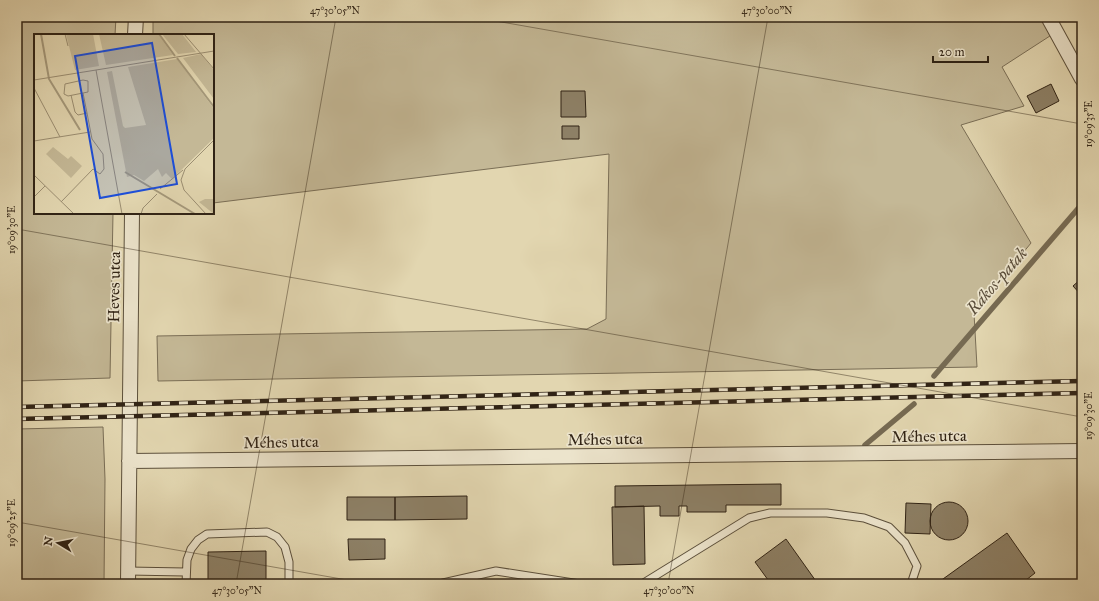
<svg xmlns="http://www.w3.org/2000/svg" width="1099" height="601" font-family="'IM FELL Great Primer',serif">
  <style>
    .green { fill: #c4b896; stroke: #7a6e56 }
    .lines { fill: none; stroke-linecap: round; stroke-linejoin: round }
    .stream { stroke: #766a52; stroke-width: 5.5 }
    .building { fill: #8d8066; stroke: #302315 }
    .service-casing { stroke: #5c503c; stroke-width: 9 }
    .minor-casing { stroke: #5c503c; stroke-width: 16 }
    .service { stroke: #ece4cc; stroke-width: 7 }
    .minor { stroke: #ece4cc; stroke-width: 14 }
    .rail-casing { stroke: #302315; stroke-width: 4.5 }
    .rail { stroke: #ece4cc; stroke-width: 3; stroke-dasharray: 9; stroke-linecap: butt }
    .ticks { fill: none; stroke: #302315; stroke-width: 1; stroke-opacity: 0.45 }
    .labels { text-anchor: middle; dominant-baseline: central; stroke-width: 3.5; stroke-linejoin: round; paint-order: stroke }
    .street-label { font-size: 16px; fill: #302315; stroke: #ece4cc }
    .water-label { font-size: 17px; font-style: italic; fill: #594c39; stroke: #ece4cc }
    .inset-river { fill: none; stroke: #a5997b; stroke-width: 2 }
    .inset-road { fill: none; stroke: #9b8e72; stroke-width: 1 }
    .view { fill: #1d4ed8; fill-opacity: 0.15; stroke: #1d4ed8; stroke-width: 2 }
    .inset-edge { fill: none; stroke: #302315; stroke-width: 2 }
    .neatline { fill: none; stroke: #302315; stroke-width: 1.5 }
    .ticks-label { font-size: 10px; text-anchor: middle; fill: #302315 }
  </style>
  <rect width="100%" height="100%" fill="#e2d6b0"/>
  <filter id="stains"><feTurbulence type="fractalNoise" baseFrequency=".005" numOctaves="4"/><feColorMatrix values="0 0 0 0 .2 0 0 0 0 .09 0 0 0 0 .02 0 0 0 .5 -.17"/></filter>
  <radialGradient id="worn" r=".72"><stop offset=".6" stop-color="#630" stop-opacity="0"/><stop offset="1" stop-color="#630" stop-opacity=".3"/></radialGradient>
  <path class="green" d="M17,17H116L115,35H35V213H113L110,378L17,381Z
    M153,17H1042L1053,34L1002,67L1024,106L961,125L1031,243L974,313L977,367L158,381L157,336L587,329L606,319L609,154L213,203V35H153Z
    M103,427L105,479L104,584H17V429Z"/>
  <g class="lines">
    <path class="stream" d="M934,376L1082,204
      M865,445L914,404"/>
  </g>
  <path class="building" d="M1051,84L1059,101L1036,113L1027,96Z
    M561,91H585L586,117H561Z
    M562,126H579V139H562Z
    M1082,278V296L1073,286Z
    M781,484V505H726V512H687V506H679V516H660V506L615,507V486Z
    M467,496V519L395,520V497Z
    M347,497H395V520H347Z
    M930 521a19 19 0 1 1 38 0a19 19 0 1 1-38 0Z
    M906,503L931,504L930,534L905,533Z
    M644,506L645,564L613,565L612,507Z
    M1007,533L1035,573L1021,584H936Z
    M348,539H385V559L349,560Z
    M786,539L818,584H771L755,562Z
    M266,551V584H208V552Z"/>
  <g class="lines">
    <g class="service-casing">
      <path id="service" d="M128,571L185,572
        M443,583L496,571L580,584
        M186,584L187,560L191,549L198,540L207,534L267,532L277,537L285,547L289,562V584
        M289,584H443
        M642,584L749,518L770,513H827L864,518L889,527L905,543L917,566L911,584"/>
    </g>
    <g class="minor-casing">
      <path id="minor" d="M1048,17L1082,79
        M135,35L136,17
        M129,461L1082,451
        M128,584L132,213"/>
    </g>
    <use href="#service" class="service"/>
    <use href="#minor" class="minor"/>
    <g class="rail-casing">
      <path id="rail" d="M17,407L1082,381
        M17,419L1082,393"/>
    </g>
    <use href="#rail" class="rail"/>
  </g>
  <path class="ticks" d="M473,17L1082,124M17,229L1082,417M17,522L370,584M236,584L336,17M668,584L768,17"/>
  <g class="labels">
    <g class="street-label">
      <text transform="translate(114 287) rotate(-89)">Heves utca</text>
      <text transform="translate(929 436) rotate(-1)">Méhes utca</text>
      <text transform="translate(605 439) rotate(-1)">Méhes utca</text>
      <text transform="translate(281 442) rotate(-1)">Méhes utca</text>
    </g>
    <g class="water-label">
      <text transform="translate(997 281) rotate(-49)">Rákos-patak</text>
    </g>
  </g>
  <g transform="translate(34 34)">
    <rect width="180" height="180" fill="#e2d6b0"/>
    <path d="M32,0H59L65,32L41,36ZM65,0H124L139,21L72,31ZM128,0H148L162,18L144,20ZM167,20L180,36V65L149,24ZM143,25L180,75V104L138,145L132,139L128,143L124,135L110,147L100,141L93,143L73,38L78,37L89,92L91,94L112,91L94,33ZM19,113L34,125L37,122L48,132L37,144L12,120ZM171,165H180V180L165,168Z" fill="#c4b896"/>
    <path class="inset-river" d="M7,0L15,45L46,96M125,0L141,22M143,24L180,73M91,138L161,180"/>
    <path class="inset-road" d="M31,0L34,12M150,0L180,35M62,36L88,180M0,46L180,17M49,46L54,47V58L34,62L30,60L31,50ZM0,54L26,103M37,61L41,78L44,81L53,79L49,59M0,107L56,98M0,141L40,180M126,155L149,136M0,163L11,152M27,168L59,135L66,140L70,135L69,120L58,105L53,79M107,180L109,174L123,160M172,180L150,156L147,146L151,135L180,106"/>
    <path class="view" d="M118,9L143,150L66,164L41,22Z"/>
    <rect width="180" height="180" class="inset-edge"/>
  </g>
  <rect width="1099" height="601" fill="none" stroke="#e2d6b0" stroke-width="44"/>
  <g transform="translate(58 543) rotate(280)" stroke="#ece4cc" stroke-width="3" paint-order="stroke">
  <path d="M0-3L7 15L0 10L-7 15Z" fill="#302315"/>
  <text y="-6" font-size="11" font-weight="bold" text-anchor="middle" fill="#302315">N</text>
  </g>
  <path d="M933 56v6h55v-6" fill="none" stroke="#302315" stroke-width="2"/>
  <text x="939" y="56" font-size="12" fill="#302315" stroke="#ece4cc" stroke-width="3" paint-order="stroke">20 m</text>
  <rect x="22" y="22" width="1055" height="557" class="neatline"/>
  <g class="ticks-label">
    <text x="335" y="14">47°30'05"N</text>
    <text x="767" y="14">47°30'00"N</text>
    <text transform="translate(1088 124) rotate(-90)" y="4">19°09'35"E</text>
    <text transform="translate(11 230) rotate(-90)" y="4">19°09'30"E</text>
    <text transform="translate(1088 416) rotate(-90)" y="4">19°09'30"E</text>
    <text transform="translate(11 523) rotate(-90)" y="4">19°09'25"E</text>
    <text x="237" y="594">47°30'05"N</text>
    <text x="669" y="594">47°30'00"N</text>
  </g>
  <rect width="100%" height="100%" filter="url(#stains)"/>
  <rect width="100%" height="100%" fill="url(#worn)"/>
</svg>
